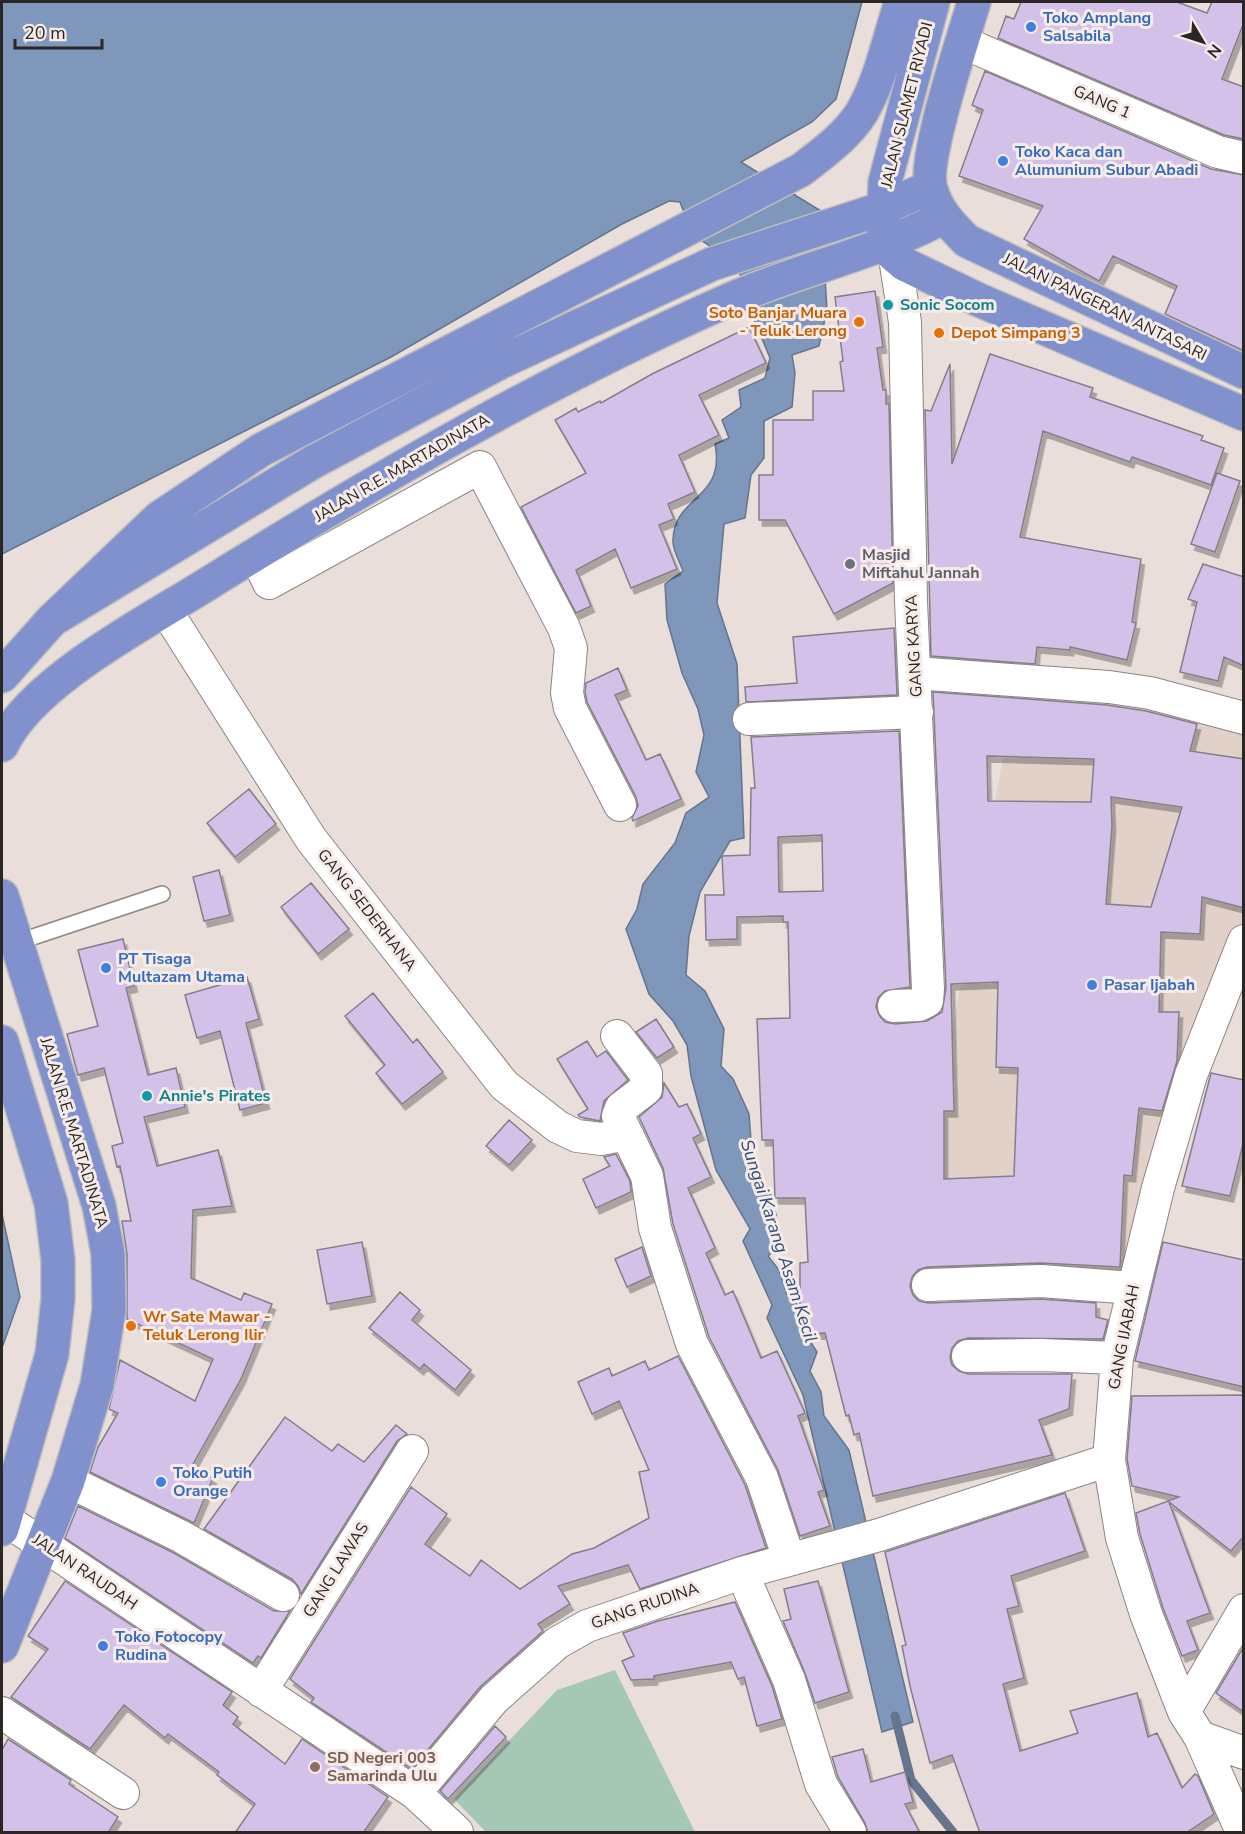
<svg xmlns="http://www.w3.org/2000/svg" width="1245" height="1834" font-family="'Nunito Sans',sans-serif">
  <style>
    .built { fill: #e2d1c9 }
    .green { fill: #a4c8b5 }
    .water { fill: #7e97ba; stroke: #64758d; stroke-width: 1.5 }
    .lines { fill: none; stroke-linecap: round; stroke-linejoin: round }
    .stream { stroke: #64758d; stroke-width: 9 }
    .building { fill: #d3c1ea; stroke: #837f88; stroke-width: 1.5; fill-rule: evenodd; filter: url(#shadow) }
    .lane-casing { stroke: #8d847f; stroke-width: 18 }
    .street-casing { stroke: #8d847f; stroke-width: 34 }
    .highway-casing { stroke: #bfbebd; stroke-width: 36 }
    .lane { stroke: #fff; stroke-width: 15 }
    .street { stroke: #fff; stroke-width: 32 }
    .highway { stroke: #8091cd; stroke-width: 33 }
    .shop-dot { fill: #3f7fe0; stroke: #f6ebe7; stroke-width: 2 }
    .culture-dot { fill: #0f9aa8; stroke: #f6ebe7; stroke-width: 2 }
    .food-dot { fill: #e8710a; stroke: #f6ebe7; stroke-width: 2 }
    .worship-dot { fill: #6b7280; stroke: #f6ebe7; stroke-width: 2 }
    .education-dot { fill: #8d6e63; stroke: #f6ebe7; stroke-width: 2 }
    .labels { text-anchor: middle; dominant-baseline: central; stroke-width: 6; stroke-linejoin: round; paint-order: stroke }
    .shop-label { font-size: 16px; font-weight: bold; fill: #366cbe; stroke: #f6ebe7; text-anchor: start }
    .street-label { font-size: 16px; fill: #292624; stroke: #f6ebe7 }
    .culture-label { font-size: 16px; font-weight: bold; fill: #0d838f; stroke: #f6ebe7; text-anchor: start }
    .food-label { font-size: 16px; font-weight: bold; fill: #c56008; stroke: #f6ebe7; text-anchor: start }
    .worship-label { font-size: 16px; font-weight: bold; fill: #5b616d; stroke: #f6ebe7; text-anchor: start }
    .education-label { font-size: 16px; font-weight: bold; fill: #785e54; stroke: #f6ebe7; text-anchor: start }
    .water-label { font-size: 18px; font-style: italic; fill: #2c4e7d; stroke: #f6ebe7 }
  </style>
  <defs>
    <filter id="shadow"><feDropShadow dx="3.5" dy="6" stdDeviation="0" flood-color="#0004"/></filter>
  </defs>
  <rect width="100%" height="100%" fill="#e9deda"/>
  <path class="built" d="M1016,689L1157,705L1243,725V936L1122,1278L907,1273Z"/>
  <path class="green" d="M615,1670L695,1832H486L454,1799L557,1690Z"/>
  <path class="water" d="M2,2H862L836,99L812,122L741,162L821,211L827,310L819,346L792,355L795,373L792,407L764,421V458L751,475L745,518L724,524L717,603L737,664L744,838L730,841L700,892L689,936L686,975L705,991L724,1029L721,1066L733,1079L749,1114L752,1153L759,1183L771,1195L783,1243L768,1256L779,1270L787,1294L800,1307L805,1333L817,1352L810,1371L821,1392L824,1416L849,1450L913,1722L882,1732L803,1395L767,1318L772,1305L743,1241L750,1229L716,1170L691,1076L687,1045L673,1021L649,994L626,929L637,909L643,884L675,843L686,813L709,797L696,772L704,735L698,709L682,673L667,620L665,584L683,571C680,562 672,549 673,540C674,495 726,500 715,444L729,438L722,420L741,407L739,390L765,378L770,358L755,322L745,282L732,261L692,234L680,202L669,201L622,224L391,357L2,554Z
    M2,1214L20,1297L2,1348Z"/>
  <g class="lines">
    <path class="stream" d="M895,1716L911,1780L953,1832"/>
  </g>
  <path class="building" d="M1021,2H1177L1207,13L1212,2H1244V22L1222,79L1244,87V139L1224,135L998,38L1006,16L1014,19Z
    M985,71L1211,169L1244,175V351L1165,314L1177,286L1113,256L1099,281L1024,239L1043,206L959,176L983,110L972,105Z
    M875,291L883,347L877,348L883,390H886V404H889L893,583L834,614L785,520H759V475H773V420H813V391H844L840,362L843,361L835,297Z
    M749,327L766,363L699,395L719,435L679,455L695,492L668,504L674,519L659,525L677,569L631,588L615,549L576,570L591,606L576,613L521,507L586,473L555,420L576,408L578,412L600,401L601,403L652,374Z
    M990,354L1093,388L1090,397L1203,436L1201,440L1224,448L1211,485L1132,457L1130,462L1043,431L1020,537L1141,559L1132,622L1136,623L1127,660L1070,647V650L1037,647L1035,664L931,656L925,410L931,411L950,364L952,464Z
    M1217,473L1240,481L1215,552L1191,544Z
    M1203,564L1244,577V666L1224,657L1218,681L1180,672L1197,602L1188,599Z
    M894,628L897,695L746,702L745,687L797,683L793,637Z
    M618,668L627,690L615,695L646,760L660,754L681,799L633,821L632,818L638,806L636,797L587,702L585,692L586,683Z
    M933,692L1107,705L1146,711L1197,724L1190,751L1244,759V908L1202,897L1200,934L1161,932L1159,1012H1179L1177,1061L1162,1111L1139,1108L1132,1176L1124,1175L1120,1267L1040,1263L927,1267L918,1270L912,1277L910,1286L913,1295L919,1301L928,1303L1041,1299L1096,1303V1317L1108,1320L1103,1339L968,1338L958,1341L952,1348L950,1357L952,1365L959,1371L968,1374H1072L1069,1409L1039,1420L1052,1455L873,1496L859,1433L854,1435L849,1415L846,1416L825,1333L800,1334V1263L808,1262L805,1198H775L773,1140H762L757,1019L790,1018L788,922H783V916L737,917V939L706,940L705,895H724L722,856L750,855L751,788H755L751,737L899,731L910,987L885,991L878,998L876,1007L879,1015L885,1022L895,1024L927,1021L942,1012L946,988ZM987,756L1094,759L1091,802L988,801ZM1111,797L1182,807L1151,907L1106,904L1112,826ZM822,835L823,891L779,892L778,837ZM998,982L996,1067L1018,1068L1014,1176L944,1179V1111H954L951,984Z
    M249,789L276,824L235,857L207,823Z
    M219,870L230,915L204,921L193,877Z
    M311,883L349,929L318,954L281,907Z
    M123,939L134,986L126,988L148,1075L176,1068L185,1107L144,1117L157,1166L218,1150L232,1206L193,1210L191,1278L241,1300L244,1293L272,1304L241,1379L192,1466L213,1478L194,1523L90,1472L98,1447L118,1413L109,1409L120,1360L195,1401L213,1359L127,1319V1254L122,1221H131L120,1166L117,1167L112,1146L123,1143L104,1068L78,1075L67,1034L98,1026L78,950Z
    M247,977L259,1019L246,1023L266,1103L240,1110L220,1031L197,1038L185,995Z
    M373,993L413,1043L417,1039L443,1072L402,1104L376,1073L385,1065L345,1016Z
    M656,1019L674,1047L657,1058L636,1032Z
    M587,1041L597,1057L606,1051L628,1080L604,1101L600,1121L580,1117L578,1115L588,1109L557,1059Z
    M1211,1073L1244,1080V1140L1230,1196L1182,1186Z
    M664,1083L679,1107L687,1104L701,1134L693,1138L711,1177L688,1188L715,1248L706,1253L725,1295L733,1291L761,1358L777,1351L805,1413L798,1416L824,1490L818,1492L830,1526L800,1536L778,1470L709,1337L673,1224L663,1168L639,1117L662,1097Z
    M509,1120L532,1140L509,1165L486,1146Z
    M616,1154L630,1181L631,1192L596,1208L583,1179L610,1166L604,1157Z
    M362,1242L372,1296L327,1304L317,1250Z
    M1163,1242L1244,1260V1387L1135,1361Z
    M642,1247L651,1276L627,1287L615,1259Z
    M400,1292L420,1310L412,1320L471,1370L455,1390L424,1364L420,1369L369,1328Z
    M678,1356L745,1485L766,1548L640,1589L628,1565L558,1586L570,1604L538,1624L543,1631L480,1687L412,1769L311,1702L314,1698L290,1679L411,1487L447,1514L425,1544L470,1576L481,1560L520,1589L572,1554L594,1548L649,1518L639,1472L649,1470L619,1401L592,1414L578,1382L609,1368L612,1376L645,1361L649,1370Z
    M1244,1395V1536L1231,1551L1169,1502L1210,1613L1187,1621L1198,1650L1182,1656L1163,1608L1140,1534L1136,1513L1179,1497L1132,1486L1127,1459L1132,1396Z
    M285,1417L332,1451L338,1444L364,1462L396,1425L407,1434L397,1441L301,1594L298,1586L292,1579L204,1529Z
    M1065,1493L1085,1551L1011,1576L1019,1606L1007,1609L1024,1678L1003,1684L1020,1751L1078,1733L1070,1711L1137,1693L1148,1737L1157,1733L1182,1788L1195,1774L1198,1776L1214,1814L1186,1833H980L952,1755L930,1763L910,1686L902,1646L906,1645L885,1552Z
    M78,1506L174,1553L274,1611H290L261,1658L258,1656L253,1663L65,1538Z
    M65,1581L232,1692L223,1705L238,1717L233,1724L285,1764L302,1739L388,1797L363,1833H235L255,1804L217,1775L219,1772L168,1734L165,1738L124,1705L90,1749L11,1697L48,1649L28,1636Z
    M818,1581L849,1692L815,1703L805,1673L783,1621L791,1619L784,1589Z
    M735,1602L772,1686L782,1719L757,1726L744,1677L738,1679L731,1662L654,1676V1679L631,1680L622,1661L634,1656L623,1633L658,1621Z
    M1244,1646V1712L1216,1693Z
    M495,1726L506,1737L448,1799L440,1791Z
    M8,1739L71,1780L69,1784L118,1817L108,1833H2V1750Z
    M863,1749L871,1782L905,1772L913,1802L905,1804L920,1833H868L865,1823L838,1777L832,1757Z"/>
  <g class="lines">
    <g class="lane-casing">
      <path id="lane" d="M15,943L162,894"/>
    </g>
    <g class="street-casing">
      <path id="street" d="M962,42L1218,152L1244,158
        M255,554L269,583L480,467L564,628L571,648L567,693L570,708L620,805
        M165,609L311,839L504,1085L558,1127L577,1136L601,1139L626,1134
        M915,673L1109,687L1150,693L1244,718
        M749,719L917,712
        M894,1006L919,1005L927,1001L928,989L911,601L905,322L895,258
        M617,1036L646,1074V1089L621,1108L618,1116L647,1176L655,1228L692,1344L762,1478L789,1559
        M928,1285L1041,1281L1133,1288
        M968,1356L1041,1355L1117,1358
        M68,1481L182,1537L283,1595
        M6,1520L415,1793L457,1832
        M742,1573L789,1680L821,1784L850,1832
        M261,1691L412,1451
        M1184,1712L1244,1610
        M2,1713L123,1793
        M1200,1737L1244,1753
        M415,1793L494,1699L557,1643L587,1626L742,1573L879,1535L1109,1460
        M1242,1832L1200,1737L1184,1712L1146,1614L1122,1538L1109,1460L1117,1358L1158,1188L1191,1075L1244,941"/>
    </g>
    <g class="highway-casing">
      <path id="highway" d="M974,2C964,36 922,161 931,189C937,211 951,225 967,241L1244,372
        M883,228L885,182L933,2
        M882,245L904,264L979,300L1244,414
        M52,620L159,518L261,450L801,170C823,153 847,136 862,112C881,79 889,38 901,2
        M2,676L52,620L313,462L501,362L712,264L884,208L930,187
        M2,745C31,683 141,625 201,588C371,482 545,381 729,300C799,269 876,254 943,217
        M2,896L99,1206L108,1254L109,1310L97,1385L68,1481L2,1646
        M2,1042L51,1203L58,1260V1299L52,1354L2,1529"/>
    </g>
    <use href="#lane" class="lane"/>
    <use href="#street" class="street"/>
    <use href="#highway" class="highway"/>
  </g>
  <g class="shop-dot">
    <circle cx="1031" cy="27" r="6"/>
    <circle cx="1003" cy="161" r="6"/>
    <circle cx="106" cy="968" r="6"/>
    <circle cx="1092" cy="985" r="6"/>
    <circle cx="161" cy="1482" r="6"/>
    <circle cx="103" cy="1646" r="6"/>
  </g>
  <g class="culture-dot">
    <circle cx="888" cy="305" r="6"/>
    <circle cx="147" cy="1096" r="6"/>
  </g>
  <g class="food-dot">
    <circle cx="859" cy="322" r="6"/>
    <circle cx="939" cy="333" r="6"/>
    <circle cx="131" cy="1326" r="6"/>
  </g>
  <circle class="worship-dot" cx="850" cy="564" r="6"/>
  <circle class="education-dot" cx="315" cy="1767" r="6"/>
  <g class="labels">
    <g class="shop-label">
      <text x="1043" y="18">Toko Amplang<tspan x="1043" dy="18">Salsabila</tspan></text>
      <text x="1015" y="152">Toko Kaca dan<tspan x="1015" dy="18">Alumunium Subur Abadi</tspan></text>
      <text x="118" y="959">PT Tisaga<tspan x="118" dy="18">Multazam Utama</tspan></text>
      <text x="1104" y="985">Pasar Ijabah</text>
      <text x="173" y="1473">Toko Putih<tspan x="173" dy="18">Orange</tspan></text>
      <text x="115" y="1637">Toko Fotocopy<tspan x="115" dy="18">Rudina</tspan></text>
    </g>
    <g class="street-label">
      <text transform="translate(1102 102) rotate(23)">GANG 1</text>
      <text transform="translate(907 105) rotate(-76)">JALAN SLAMET RIYADI</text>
      <text transform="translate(1105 307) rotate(26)">JALAN PANGERAN ANTASARI</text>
      <text transform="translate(402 468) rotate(-30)">JALAN R.E. MARTADINATA</text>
      <text transform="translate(914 646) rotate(-93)">GANG KARYA</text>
      <text transform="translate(367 910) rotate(52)">GANG SEDERHANA</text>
      <text transform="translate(74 1133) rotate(73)">JALAN R.E. MARTADINATA</text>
      <text transform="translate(1124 1337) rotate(-79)">GANG IJABAH</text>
      <text transform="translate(336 1570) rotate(-58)">GANG LAWAS</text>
      <text transform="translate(85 1572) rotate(34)">JALAN RAUDAH</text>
      <text transform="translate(645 1606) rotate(-19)">GANG RUDINA</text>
    </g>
    <g class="culture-label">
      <text x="900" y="305">Sonic Socom</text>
      <text x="159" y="1096">Annie's Pirates</text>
    </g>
    <g class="food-label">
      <text x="847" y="313" text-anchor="end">Soto Banjar Muara<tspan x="847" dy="18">- Teluk Lerong</tspan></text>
      <text x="951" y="333">Depot Simpang 3</text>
      <text x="143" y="1317">Wr Sate Mawar -<tspan x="143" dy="18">Teluk Lerong Ilir</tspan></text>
    </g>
    <g class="worship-label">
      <text x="862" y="555">Masjid<tspan x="862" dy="18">Miftahul Jannah</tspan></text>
    </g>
    <g class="education-label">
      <text x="327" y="1758">SD Negeri 003<tspan x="327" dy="18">Samarinda Ulu</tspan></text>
    </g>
    <g class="water-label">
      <text transform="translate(779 1241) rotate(72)">Sungai Karang Asam Kecil</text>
    </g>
  </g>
  <rect width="1245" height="1834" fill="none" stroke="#292624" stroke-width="6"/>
  <g transform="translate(1203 42) rotate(129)" stroke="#f6ebe7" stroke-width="4.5" paint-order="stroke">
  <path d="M0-4.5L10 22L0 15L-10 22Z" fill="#292624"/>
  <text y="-9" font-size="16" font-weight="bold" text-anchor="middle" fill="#292624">N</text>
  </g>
  <path d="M15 39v9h87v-9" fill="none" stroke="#292624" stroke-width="3"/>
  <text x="24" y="39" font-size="18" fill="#292624" stroke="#f6ebe7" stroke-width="4.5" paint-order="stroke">20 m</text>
</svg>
